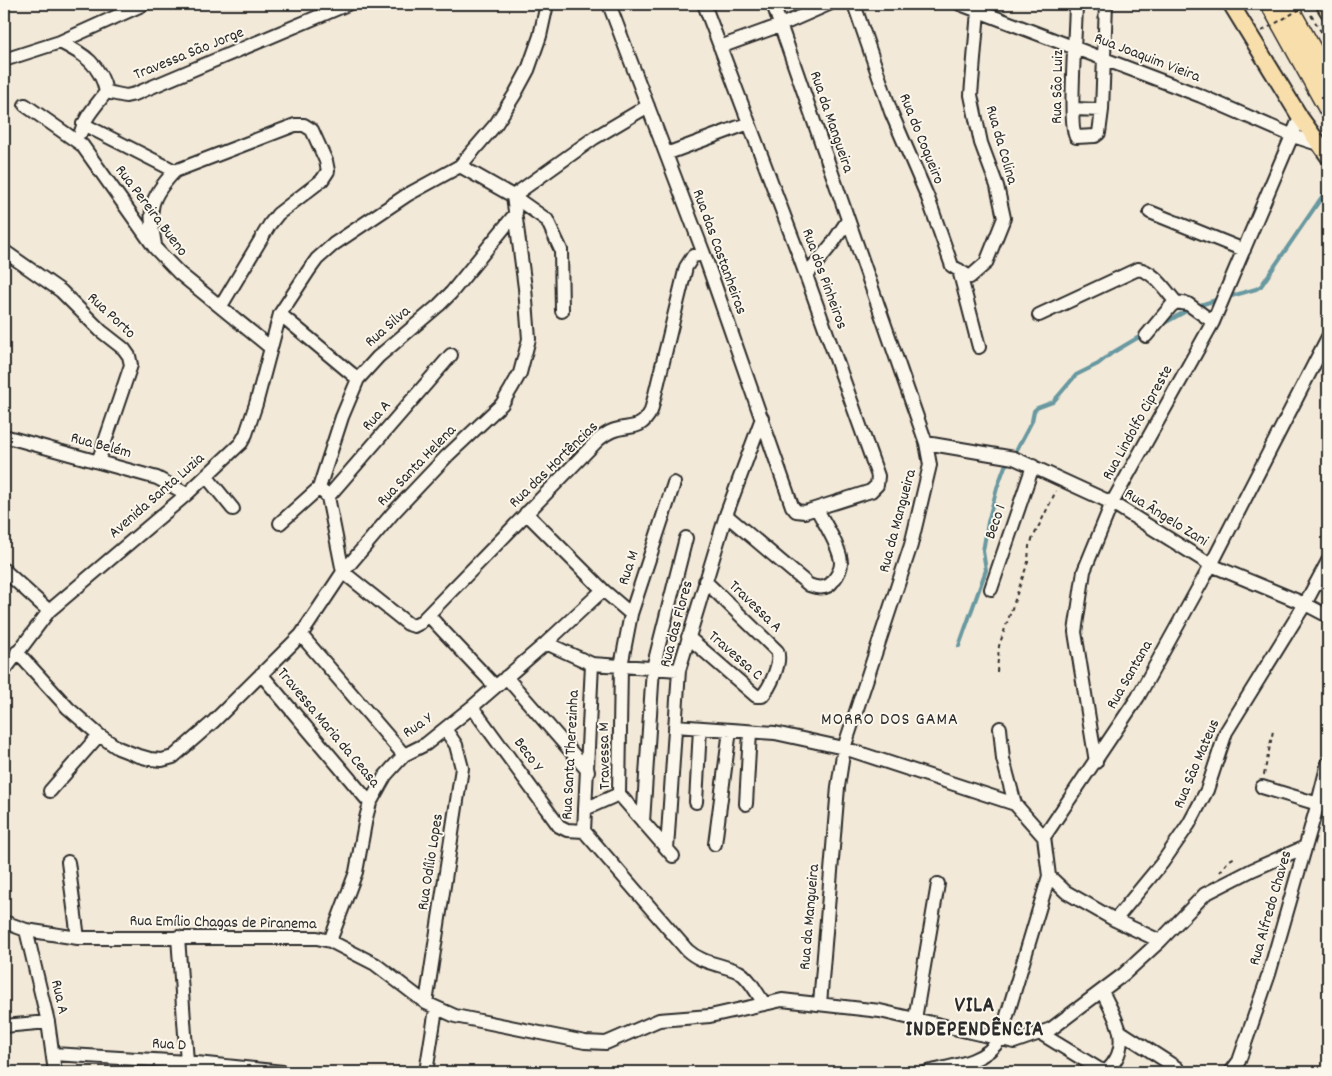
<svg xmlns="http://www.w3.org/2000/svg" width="1332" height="1076" font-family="Dekko,sans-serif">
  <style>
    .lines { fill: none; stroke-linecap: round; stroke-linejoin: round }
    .stream { stroke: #6898a0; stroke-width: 4 }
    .minor-casing { stroke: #2b2b2b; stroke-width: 16 }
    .major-casing { stroke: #2b2b2b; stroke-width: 19 }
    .highway-casing { stroke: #2b2b2b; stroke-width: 21 }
    .path { stroke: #2b2b2b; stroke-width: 2; stroke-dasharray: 4 4; stroke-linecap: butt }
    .minor { stroke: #fbf7ec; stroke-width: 12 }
    .major { stroke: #f8deab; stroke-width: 15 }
    .highway { stroke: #f8deab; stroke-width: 18 }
    .path-bridge { stroke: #2b2b2b; stroke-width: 2; stroke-dasharray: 4 4; stroke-linecap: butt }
    .labels { text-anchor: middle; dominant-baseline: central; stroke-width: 4; stroke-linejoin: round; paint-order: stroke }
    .street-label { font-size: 16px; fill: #2b2b2b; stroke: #fbf7ec }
    .neighbourhood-label { font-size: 18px; letter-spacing: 1px; fill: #2b2b2b; stroke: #fbf7ec }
    .district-label { font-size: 21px; font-weight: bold; letter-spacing: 1px; fill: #2b2b2b; stroke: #fbf7ec }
  </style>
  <rect width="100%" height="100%" fill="#f3e9d8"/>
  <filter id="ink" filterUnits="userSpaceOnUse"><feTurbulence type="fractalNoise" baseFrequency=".02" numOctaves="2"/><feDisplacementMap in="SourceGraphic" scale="10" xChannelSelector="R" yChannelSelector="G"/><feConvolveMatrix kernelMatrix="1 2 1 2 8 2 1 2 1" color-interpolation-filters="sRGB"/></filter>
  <g filter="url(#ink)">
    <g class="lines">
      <path class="stream" d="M1228,297L1256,289L1261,286L1328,188
        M1197,306L1219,299
        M1161,325L1190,309
        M1014,455L1032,421L1034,411L1037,408L1053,402L1076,375L1098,364L1112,353L1144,334
        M959,646L986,570L983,551L988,522L997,488L1005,466L1010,461"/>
      <g class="minor-casing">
        <path id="minor" d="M609,4L704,254L792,506L796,511L805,512L871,491L877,485L878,476L797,250L704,4
          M773,4L926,443L930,465L911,545L844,748L838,787L820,1004
          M854,4L891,112L928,198L952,266L970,277L986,263L1004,218L997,186L981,143L971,95L978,11
          M960,4L1201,96L1293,136L1321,145
          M1076,4C1076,23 1068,128 1076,137L1095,136L1099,133L1102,110L1106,4
          M60,42C84,54 101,65 106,92L126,96L135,94L348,4
          M720,47L781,25L829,4
          M4,60L60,42L144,4
          M25,105L82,145L155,248L179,273L271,348
          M1073,109L1102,110
          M83,124L175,171L295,125H304L312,130L326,161L328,171L322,180L278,214L270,224L221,306
          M81,132C85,116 97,105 106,92
          M666,154L749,123
          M1150,212L1244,250
          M155,245C149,209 148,199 175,171
          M4,251L61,291L101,331L124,349L129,356L131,365L98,462
          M959,270L979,347
          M806,276L832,244L848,220
          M562,311L561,250L547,220L513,196L594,138L648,106
          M280,314L358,379
          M1039,315L1138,269C1154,271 1166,291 1176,302
          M1146,336L1171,306L1176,302L1188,304L1213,322
          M4,436L157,478L187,494
          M926,443L1014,458L1112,503L1211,565L1305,604L1328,616
          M206,476L233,509
          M319,488L328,497L343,572L408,624L414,626L420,623L598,440C603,436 607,433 612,431C630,424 640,432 651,411L686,267L693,256L704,254
          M328,497L451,355
          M526,513L603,590L631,614
          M726,515L809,585C817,588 827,590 833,581C837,576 841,570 841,563C841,548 824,523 817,509
          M280,523L319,488L342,417L358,379L378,357L439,305L451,293L516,213
          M4,570L49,611
          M991,589L1033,466
          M429,616L495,686
          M301,635L404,755
          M688,637L756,696H762C770,688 782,662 777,651L705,581
          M546,643L592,664L679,670
          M17,652L68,708L99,735L118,748L136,755L150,759L162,760L173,757L213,722L301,635L343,572L393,513L447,456L502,404L511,389L520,373L529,339L525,288L513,196L460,166
          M592,664L584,831L687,950C702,964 722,964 739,972C749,977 757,994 764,1003
          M4,671L49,611L187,494L241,443L246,434L256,404L280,314L309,270L317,259L334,244L407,195L460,166L496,124L515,94L528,70L540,36L547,4
          M261,674L370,803
          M506,677L588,771
          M472,707L559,826L567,830L584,831
          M675,726L775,733L844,748L1015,804L1044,837
          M1000,728L1003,759L1015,804
          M1096,762L1075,632L1084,571L1112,503L1213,322L1300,117
          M1262,787L1328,807
          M50,791L99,735
          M696,802L700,728
          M746,804L750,732
          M585,809L619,794
          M643,822L653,668L686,538
          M715,844L730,730
          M667,849L679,670L726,515L762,418
          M673,856L619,794L621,666L631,614L674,483
          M68,862L78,938
          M1049,876L1066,892L1115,920L1160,941
          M1115,920L1162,863L1189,824L1207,790L1226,732L1305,604L1328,561
          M4,922L26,930L78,938H317L330,941L375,964L426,1003L455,1016L585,1042L606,1043L659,1020L710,1016L782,1000L880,1011L1014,1042L1051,1029L1124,974L1160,941L1205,894L1252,870L1305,847
          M26,930L48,1022L55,1072
          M178,937L187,1062
          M330,941L356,872L366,818L370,803L385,776L404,755L426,744L472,707L546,643L603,590
          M426,1003L462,768L456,745L445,729
          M915,1019L938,884
          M4,1026L48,1022
          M1121,1032L1177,1068
          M1040,1033L1099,1069L1105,1071C1111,1068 1113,1064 1116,1059C1129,1035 1112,1013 1102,991
          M53,1054L187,1062L283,1072
          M426,1072L436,1009
          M927,1072C953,1066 984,1063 1000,1039L1049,876L1044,837L1138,697L1211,565L1328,337
          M1231,1072L1239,1061L1269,974L1318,803L1328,763"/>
      </g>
      <g class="major-casing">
        <path id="major" d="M1231,4L1300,117L1328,156
          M1324,4L1328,11"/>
      </g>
      <g class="highway-casing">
        <path id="highway" d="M1270,4L1328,109
          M1287,4L1328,78"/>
      </g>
      <path class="path" d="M1311,15L1328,43
        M1321,23L1328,36
        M997,672L999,646L1028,562L1029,546L1056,491
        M1264,775L1273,731
        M1220,872L1228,861L1237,856"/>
      <use href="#minor" class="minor"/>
      <use href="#major" class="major"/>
      <use href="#highway" class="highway"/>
      <path class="path-bridge" d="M1262,31L1309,4"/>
    </g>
  </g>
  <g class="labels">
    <g class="street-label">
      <text transform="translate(189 54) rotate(-22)">Travessa São Jorge</text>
      <text transform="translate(1147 58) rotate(21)">Rua Joaquim Vieira</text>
      <text transform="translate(1058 87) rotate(-89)">Rua São Luiz</text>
      <text transform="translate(831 122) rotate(71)">Rua da Mangueira</text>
      <text transform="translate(921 139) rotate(68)">Rua do Coqueiro</text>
      <text transform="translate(1001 145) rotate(74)">Rua da Colina</text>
      <text transform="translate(151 211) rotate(53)">Rua Pereira Bueno</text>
      <text transform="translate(719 252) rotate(70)">Rua das Castanheiras</text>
      <text transform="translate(824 279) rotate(70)">Rua dos Pinheiros</text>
      <text transform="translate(111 316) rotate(43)">Rua Porto</text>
      <text transform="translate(388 327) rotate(-41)">Rua Silva</text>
      <text transform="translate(377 416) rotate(-49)">Rua A</text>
      <text transform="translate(1138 423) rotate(-61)">Rua Lindolfo Cipreste</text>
      <text transform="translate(101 446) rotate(15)">Rua Belém</text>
      <text transform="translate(554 465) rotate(-44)">Rua das Hortências</text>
      <text transform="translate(417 466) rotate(-46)">Rua Santa Helena</text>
      <text transform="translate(157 496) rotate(-41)">Avenida Santa Luzia</text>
      <text transform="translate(1166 518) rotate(32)">Rua Ângelo Zani</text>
      <text transform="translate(898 521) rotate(-75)">Rua da Mangueira</text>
      <text transform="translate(996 522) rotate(-71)">Beco 1</text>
      <text transform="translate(629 568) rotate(-72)">Rua M</text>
      <text transform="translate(755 607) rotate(44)">Travessa A</text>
      <text transform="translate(677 624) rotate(-75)">Rua das Flores</text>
      <text transform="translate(735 656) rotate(41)">Travessa C</text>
      <text transform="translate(1130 675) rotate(-60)">Rua Santana</text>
      <text transform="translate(418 726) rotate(-34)">Rua Y</text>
      <text transform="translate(328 728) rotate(50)">Travessa Maria da Ceasa</text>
      <text transform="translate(528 755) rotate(54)">Beco Y</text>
      <text transform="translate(571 755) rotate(-87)">Rua Santa Therezinha</text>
      <text transform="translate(605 756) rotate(-91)">Travessa M</text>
      <text transform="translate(1197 764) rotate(-67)">Rua São Mateus</text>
      <text transform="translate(431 862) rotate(-81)">Rua Odílio Lopes</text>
      <text transform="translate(1271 908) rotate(-74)">Rua Alfredo Chaves</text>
      <text transform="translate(810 917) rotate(-85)">Rua da Mangueira</text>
      <text transform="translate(223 923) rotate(1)">Rua Emílio Chagas de Piranema</text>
      <text transform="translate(59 997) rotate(77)">Rua A</text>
      <text transform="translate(169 1045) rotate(4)">Rua D</text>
    </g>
    <g class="neighbourhood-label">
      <text x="890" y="720">MORRO DOS GAMA</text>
    </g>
    <g class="district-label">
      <text x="975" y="1007">VILA<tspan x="975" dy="24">INDEPENDÊNCIA</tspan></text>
    </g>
  </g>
  <rect width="1332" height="1076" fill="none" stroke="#fbf7ec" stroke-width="20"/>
  <rect x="10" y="10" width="1312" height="1056" fill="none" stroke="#2b2b2b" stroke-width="2" filter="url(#ink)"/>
</svg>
